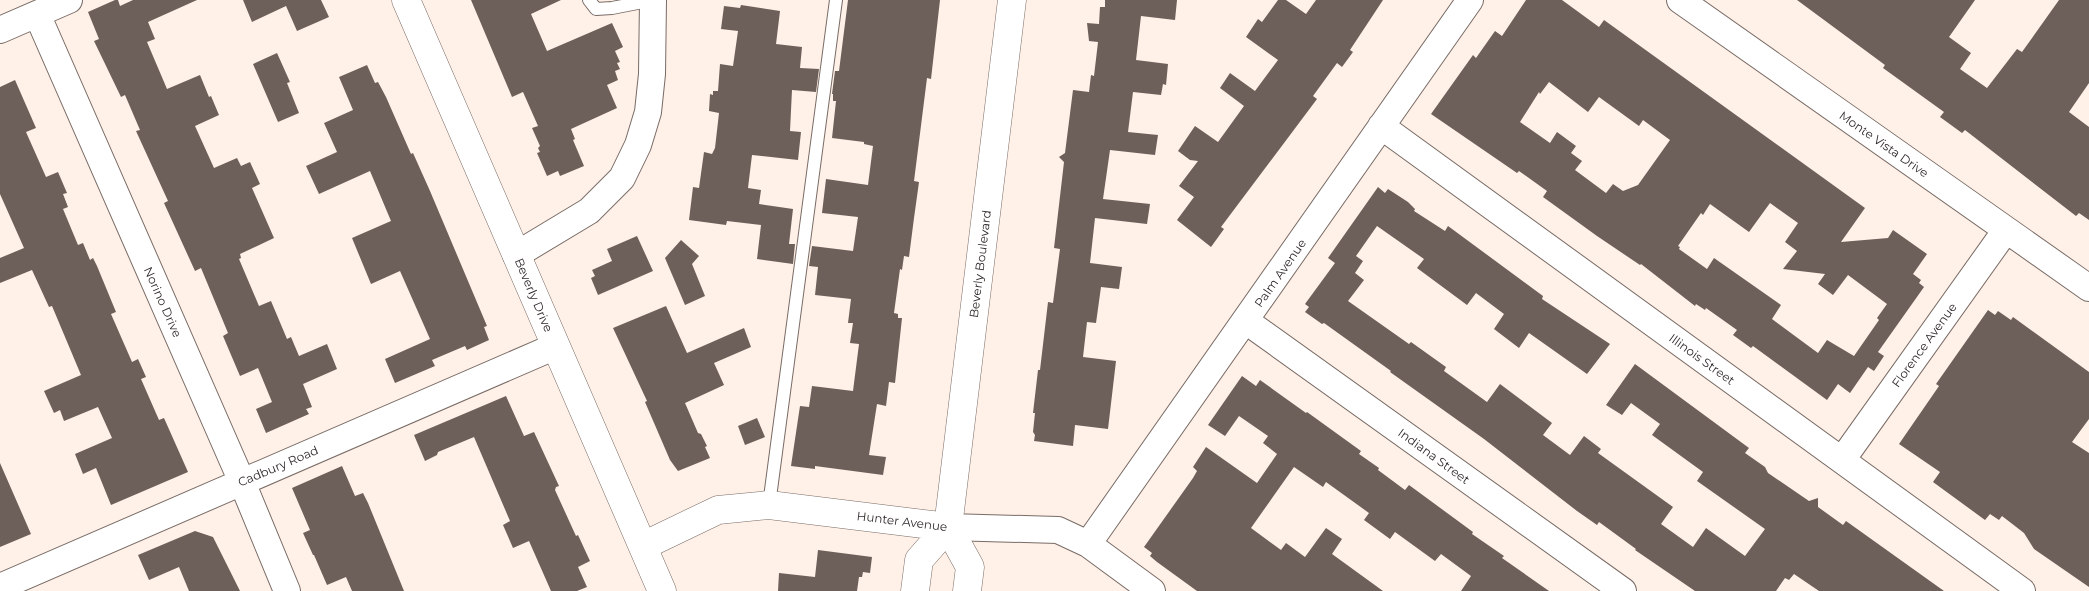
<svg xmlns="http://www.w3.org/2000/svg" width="2089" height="591" font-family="Montserrat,sans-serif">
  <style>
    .building { fill: #6d605a; fill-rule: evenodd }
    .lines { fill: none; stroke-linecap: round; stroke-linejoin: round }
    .lane-casing { stroke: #796c66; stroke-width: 14 }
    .street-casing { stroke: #796c66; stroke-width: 28 }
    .secondary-casing { stroke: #796c66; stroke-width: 29 }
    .lane { stroke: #fff; stroke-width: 12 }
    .street { stroke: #fff; stroke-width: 26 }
    .secondary { stroke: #fff; stroke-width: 28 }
    .labels { text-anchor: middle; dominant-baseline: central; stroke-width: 5; stroke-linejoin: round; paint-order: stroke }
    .street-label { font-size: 12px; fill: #302a28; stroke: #fff }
  </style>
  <rect width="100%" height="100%" fill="#fff0e8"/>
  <path class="building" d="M115,0H118L120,6L133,0H197L148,22L155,39L147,42L167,89L200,75L209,97L211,96L219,115L195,126L214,168L237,158L241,166L250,162L260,184L252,188L274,238L240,254L241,258L239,259L259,306L271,301L287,339L291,337L299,356L327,344L337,369L303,384L312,407L306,409L309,414L266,433L256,409L272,402L258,368L240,376L223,336L228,333L201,268L195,271L164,203L168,201L136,131L140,130L125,95L121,97L94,41L99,39L88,12Z
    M243,0H321L329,17L297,31L286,6L252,22Z
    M471,0H561L531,14L547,51L612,23L623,47L615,51L620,62L617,63L620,69L615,71L618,80L607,85L617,108L571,129L575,139L573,140L584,166L560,176L558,171L547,176L537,153L540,152L538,148L540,146L532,128L538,126L523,92L512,97Z
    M848,0H940L931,79L927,78L914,181L919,182L914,218L909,257L904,256L902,270L900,269L894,313L898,314V318H902L895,383L889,382L886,406L877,404L869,455L886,457L883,475L815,466V469L791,466L800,406L809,407L812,386L853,391L859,344L850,343L853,323H848L851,299L815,295L818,267L809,266L812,246L853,251L858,217L822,213L826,179L868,185L873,146L864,144V142L832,138L836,101H833V94H832L835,71H839Z
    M1105,0H1177L1175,20L1141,16L1136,60L1168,64L1166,85L1163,84L1161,95L1133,92L1128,132L1158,135L1155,155L1110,150L1103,199L1150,204L1147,224L1095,218L1090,263L1122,267L1119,289L1101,287L1096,323L1087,322L1083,357L1116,361L1108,429L1075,425L1073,446L1034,441L1035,435L1033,432L1035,413H1033L1038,370H1040L1048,302L1053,303L1060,249L1054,248L1064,162L1059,157L1065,153L1073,90L1089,92L1091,75L1094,76L1098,42L1089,41L1087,23L1099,24L1100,7H1105Z
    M1278,0H1286L1306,14L1316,0H1383L1350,50L1353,52L1342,67L1337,63L1313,96L1317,99L1221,227L1224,229L1211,247L1177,220L1194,197L1179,186L1198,161L1190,160L1178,151L1195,126L1218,142L1244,106L1220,88L1230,73L1255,91L1278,60L1246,37L1258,19L1262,22Z
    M1526,0H1562L1599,27L1604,20L1865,208L1841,242L1888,238L1893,230L1927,254L1913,274L1921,280L1919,283L1924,287L1878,352L1884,356L1874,371L1868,367L1850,393L1838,384L1827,400L1753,346L1751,348L1733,335L1737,330L1706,308L1705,310L1696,304L1695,306L1641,264L1640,265L1597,236L1543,197L1547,191L1519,171L1517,173L1431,114L1473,55L1476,58L1495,31L1502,36ZM1549,82L1588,112L1599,97L1639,126L1643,120L1670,140L1638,185L1623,191L1613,184L1606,193L1575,170L1582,161L1571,153L1576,146L1557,132L1550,143L1520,122L1539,92L1540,94ZM1770,203L1798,223L1785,242L1797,251L1783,269L1825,274L1818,284L1833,295L1848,275L1887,304L1877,318L1879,320L1854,356L1827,340L1818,353L1772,319L1781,305L1714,258L1707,269L1679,249L1680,247L1678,246L1701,213L1703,215L1710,204L1749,232Z
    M1797,0H1975L1949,37L1971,53L1960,69L1987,88L2017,49L2022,52L2059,0H2089V83L2069,112L2089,127V220L2079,213L2076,216L1965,130L1962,133L1940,117L1944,112L1883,68L1885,65Z
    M741,5L780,11L776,44L802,47L800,68L819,69L816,92L792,90L790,131L801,132L798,160L752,155L748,188L761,190L759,204L793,209L789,244H795L793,264L757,259L761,225L727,221L726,225L689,220L693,187L699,188L704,152L712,154L715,148L719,113L709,111L710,94L713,95V91H718L720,64L733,66L738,31L721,29L724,6L740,8Z
    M277,53L290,82L287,83L299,113L278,122L253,64Z
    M367,65L375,83L378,82L386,97L411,154L413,153L430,191L487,326L484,327L489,340L467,350L465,346L432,360L435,366L395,383L385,359L430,339L400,271L371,284L352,238L391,221L370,171L319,194L306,166L337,152L324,123L353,110L339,77Z
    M15,80L36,128L26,132L46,177L58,172L67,193L63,194L68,207L63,209L78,245L83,243L90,260L93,258L97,266L116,312L111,314L132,362L138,359L146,377L141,379L159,420L164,418L188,472L111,505L96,468L83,474L75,454L112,438L98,407L64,421L60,410L54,413L44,391L81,375L52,306L49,307L32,270L0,283V258L24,248L0,194V87Z
    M1378,187L1385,193L1388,189L1408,202L1415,209L1414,211L1445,231L1448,226L1543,296L1542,299L1610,344L1587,374L1529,333L1519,348L1494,329L1504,314L1476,293L1467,305L1417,268L1424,259L1377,226L1356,256L1363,261L1355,273L1364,280L1348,301L1409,344L1411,342L1446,367L1444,371L1487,402L1500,384L1552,423L1543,435L1570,455L1584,436L1601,449L1598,453L1673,507L1661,524L1693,547L1706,528L1745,556L1765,529L1697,481L1703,472L1652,435L1660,424L1631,403L1622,415L1606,405L1635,364L1749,448L1745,453L1765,467L1768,473L1809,501L1818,498V507L1843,525L1846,521L1944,591H1819L1794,574L1789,580L1785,578L1776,591H1695L1635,550L1636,549L1599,522L1597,525L1577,511L1484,439L1390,372L1391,371L1324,323L1322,324L1305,312L1309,307L1305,304L1335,263L1328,258Z
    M637,236L653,271L598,295L591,278L595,276L592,270L612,261L607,249Z
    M681,240L699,256L692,264L705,296L685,305L665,258Z
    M666,306L687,353L744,328L751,347L714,363L724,385L685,403L698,433L701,434L707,446L705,447L710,458L678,471L670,460L645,402L647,401L613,328Z
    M1988,310L1995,315L1998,311L2011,320L2013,317L2089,372V419L2072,442L2089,453V587L2034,549L2024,533L2002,516L1999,520L1990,514L1985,520L1933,482L1940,472L1899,444L1939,386L1936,384Z
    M1242,376L1256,386L1260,380L1306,413L1307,412L1361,451L1359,454L1379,468L1378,470L1405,490L1409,485L1473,532L1472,534L1504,556L1502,558L1549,591H1461L1471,576L1441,554L1435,561L1395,532L1390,539L1364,520L1369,513L1326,482L1323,487L1294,467L1251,528L1281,550L1286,543L1305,557L1326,528L1342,539L1332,554L1383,591H1197L1157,562L1150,556L1152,553L1144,547L1193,478L1197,471L1193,467L1206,447L1257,483L1277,454L1263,443L1268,436L1239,416L1225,436L1208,425Z
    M506,396L524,436L534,432L559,486L556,487L555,490L576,536L578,535L590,561L578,567L587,587L577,591H551L529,541L513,548L503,525L510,521L474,437L438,452L437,455L425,461L414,435Z
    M757,418L765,437L745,445L738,426Z
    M0,463L31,534L0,547Z
    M342,466L355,496L363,493L368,503L404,591H352L346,577L327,585L314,555H313L303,533L310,530L292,488Z
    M195,531L213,537L240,591H189L179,567L149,580L138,555Z
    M818,550L872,557L870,573L863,572L862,577H859L857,591H778L779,573L815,577Z"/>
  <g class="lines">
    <g class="lane-casing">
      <path id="lane" d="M589,0L596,9L612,8L653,0
        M769,505L836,0"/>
    </g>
    <g class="street-casing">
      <path id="street" d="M1680,0L2089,288
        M37,14L242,482L287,591
        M0,30L69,0
        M1381,126L2022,591
        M516,255L589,211L622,178L638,145L648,112L652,74L653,0
        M1246,321L1623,591
        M1842,460L2006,230
        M948,527L1058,530L1088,544L1152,591
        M1088,544L1470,0
        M0,587L556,346"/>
    </g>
    <g class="secondary-casing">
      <path id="secondary" d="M406,0L662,591
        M948,527L970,567L967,591
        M643,546L718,510L769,505L948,527
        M915,591L919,560L948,527L1012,0"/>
    </g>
    <use href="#lane" class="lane"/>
    <use href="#street" class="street"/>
    <use href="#secondary" class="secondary"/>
  </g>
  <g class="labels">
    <g class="street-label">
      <text transform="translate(1884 144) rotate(35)">Monte Vista Drive</text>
      <text transform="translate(980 264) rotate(-83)">Beverly Boulevard</text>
      <text transform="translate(1280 273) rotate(-55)">Palm Avenue</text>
      <text transform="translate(534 295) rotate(67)">Beverly Drive</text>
      <text transform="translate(163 302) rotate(66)">Norino Drive</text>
      <text transform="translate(1924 345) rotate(-54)">Florence Avenue</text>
      <text transform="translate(1702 359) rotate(36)">Illinois Street</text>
      <text transform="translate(1434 456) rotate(36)">Indiana Street</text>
      <text transform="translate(278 466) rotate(-23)">Cadbury Road</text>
      <text transform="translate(902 521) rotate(7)">Hunter Avenue</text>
    </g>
  </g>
</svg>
